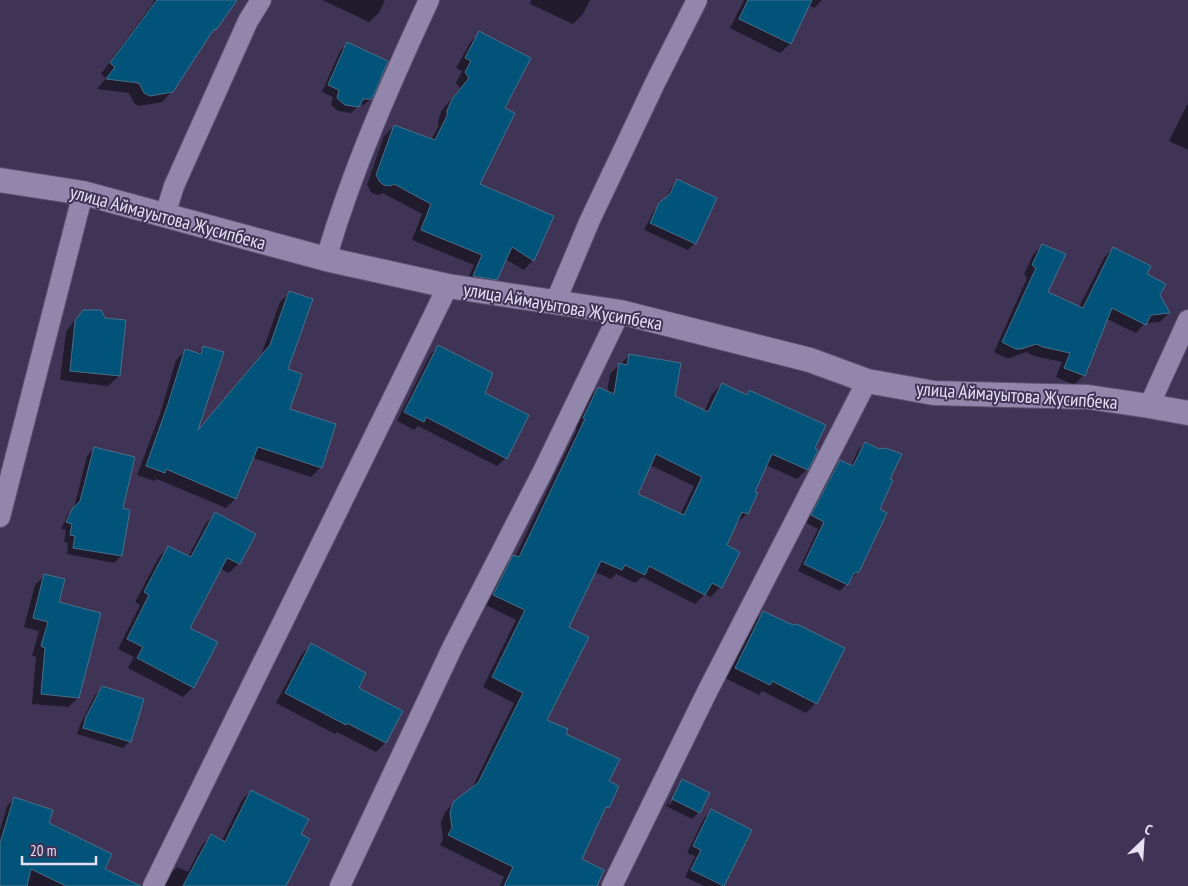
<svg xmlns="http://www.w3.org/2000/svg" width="1188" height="886" font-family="'PT Sans Narrow',sans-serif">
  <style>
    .shadow { fill: #0007; fill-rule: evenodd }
    .building { fill: #01537a; stroke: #4a7089; fill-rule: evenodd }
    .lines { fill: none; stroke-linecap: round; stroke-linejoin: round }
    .minor-casing { stroke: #5c526e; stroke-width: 22 }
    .tertiary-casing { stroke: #5c526e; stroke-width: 26 }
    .minor { stroke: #9286ad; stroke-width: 20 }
    .tertiary { stroke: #9286ad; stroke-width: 24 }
    .labels { text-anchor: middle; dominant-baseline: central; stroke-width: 4; stroke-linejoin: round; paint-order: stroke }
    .street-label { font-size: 19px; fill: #e6e0f5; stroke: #3f3456 }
  </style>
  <rect width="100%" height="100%" fill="#3f3456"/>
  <path class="shadow" d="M154,0H236L215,29L208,36L172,91L162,102L139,106L134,103L129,93L97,89L106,78L101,74L153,3Z
    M322,0H385L379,13L369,22Z
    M531,0H590L583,14L573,24L530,4Z
    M744,0H822L814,8L809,5L790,44L780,53L730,28Z
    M479,33L504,109L478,184L533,260L524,270L505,259L496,279L486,289L465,285L474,265L412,240L422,214L383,193L379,195L374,194L371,192L367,185L384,136L394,126L431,140L438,127V121L442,110L460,88L456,83L462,71L456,68L470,43Z
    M347,44L371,98L364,105H359L351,113L338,111L331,105L333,97L322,92L340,51Z
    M1188,103V150L1169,141Z
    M677,181L695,243L688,250L644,230L653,212L665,200L671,188Z
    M1042,245L1047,293L1079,307L1104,258L1113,248L1145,275L1159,295L1169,313L1160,322L1145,323L1136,333L1107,319L1083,376L1074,385L1056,377L1062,362L1034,356L1026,352L1010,358H1006L994,352L1027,278L1024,274L1033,255Z
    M290,292L286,370L288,410L321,467L311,477L253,458L235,499L226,508L157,479L154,481L137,475L160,414L176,360L185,351L197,354L204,347L196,433L261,355L280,302Z
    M84,311L119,376L108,386L60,380L66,332L73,322Z
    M438,346L506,458L497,466L418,426L414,430L397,421L430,355Z
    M630,355L674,397L704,412L712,394L722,384L745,395L749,391L814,449L817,450L807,469L797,479L766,465L753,492L756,494L747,514L737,523H736L725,545L720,587L711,597L705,594L695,604L642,577L635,583L616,574L611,579L595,572L568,627L546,720L564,734L607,782L608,807L602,813L580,860L595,886H500L504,877L440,845L443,839L441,822L445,812L455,802L471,790L514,703L483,687L516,620L484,604L504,566L514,556L515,557L577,429L574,428L589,398L598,388L607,392L610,374ZM650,465L694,486L680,515L636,494Z
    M865,444L888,480L858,572L840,591L798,571L818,529L805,522L833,468L840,461L851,466L858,450Z
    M94,449L121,509V556L114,563L67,554L68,543L64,542L66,530L61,529L67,516L74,508L87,456Z
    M216,514L254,534L238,564L229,573L220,568L189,629L193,687L183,697L128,668L134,657L118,649L140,605L135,602L159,557L169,547L188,557L206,523Z
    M45,575L57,603L78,698L68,707L32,704L36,657L32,656L39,631L24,627L35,585Z
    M763,612L816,703L806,713L762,691L759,695L725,678L753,623Z
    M311,645L357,689L401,711L385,743L376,752L337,732L335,734L276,703L302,654Z
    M102,688L130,741L123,748L77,734L80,725L95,695Z
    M683,780L699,812L692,819L666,806L676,787ZM677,786H680L670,805L668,804Z
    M251,791L300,835L285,886H163L168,876L177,867L188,872L202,845L211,836L222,841L242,800Z
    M14,799L48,824L103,870L105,886H0V830L7,806Z
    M711,811L723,885L722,886H704L685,877L695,856L687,853L704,818Z"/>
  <path class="building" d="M157,0H237L216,30L214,29L173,92L150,96L144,93L139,83L106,79L115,67L110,63Z
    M748,0H812L791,44L739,19Z
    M479,31L531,58L505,108L515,113L480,184L554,216L534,261L512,247L497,280L473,276L482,255L421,230L431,204L394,184L390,186L384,185L380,182L376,175L394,125L435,140L447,116V111L452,99L469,78L465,72L471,61L465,58Z
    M347,42L388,61L372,99H363L359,107L345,105L337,98L339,90L328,85Z
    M677,179L717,198L696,244L650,223L659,203L670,194Z
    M1042,244L1066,254L1048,292L1083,308L1113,247L1151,266L1147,274L1166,284L1160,295L1170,313L1151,315L1146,325L1112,308L1085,376L1064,368L1070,353L1043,347L1036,344L1021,349H1016L1002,342L1036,268L1032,265Z
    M289,291L313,299L288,369L302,374L290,409L336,424L322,468L258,447L236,499L166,469L165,473L146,466L168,404L185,349L201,354L203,346L224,352L198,430L270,345Z
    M83,310H101L105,318L126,320L120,376L70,371L75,321Z
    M438,345L493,373L485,393L529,415L507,459L426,417L424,422L404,412Z
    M629,354L681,363L675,396L708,412L722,383L747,395L749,390L826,425L815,448L818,450L808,470L772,454L755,492L758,493L748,514L742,512L727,545L740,552L722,588L712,583L705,595L649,566L645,575L625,565L622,570L601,561L569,627L589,637L547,720L568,729L566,734L620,759L609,781L619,786L609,808L606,807L582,859L604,870L597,886H504L513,867L448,835L452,828L450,812L454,801L478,783L523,693L492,677L525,610L493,595L513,555L519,557L585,419L583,418L598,387L614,394L619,363L627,365ZM656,454L702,477L684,515L638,494Z
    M865,442L879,449L885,448L902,454L890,479L893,480L880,509L887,513L859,572L854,573L848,585L804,564L824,522L811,515L840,460L853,466Z
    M94,447L135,457L123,508L130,510L122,556L73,548L75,536L70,535L72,524L66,522L73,508L80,501Z
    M215,512L256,534L240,564L227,558L190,628L218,642L194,688L137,658L143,647L127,639L149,595L144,592L168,546L191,557Z
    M44,574L65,579L59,602L101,613L79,698L41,694L45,648L41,646L48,622L33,618Z
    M763,611L793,625L797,624L845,648L817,704L772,681L770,685L735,668Z
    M311,643L366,673L359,688L403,711L386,743L347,723L346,725L285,693Z
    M102,686L144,699L131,742L83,728L86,717Z
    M682,779L710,793L700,813L672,799Z
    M251,790L309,819L301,834L310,839L286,886H183L211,834L225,842Z
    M14,797L53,810L49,823L112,854L105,869L141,886H66L31,869L27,886H0V843Z
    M711,809L752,830L724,886L691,870L701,850L693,846Z"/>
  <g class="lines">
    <g class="minor-casing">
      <path id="minor" d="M165,215L174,186L248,21L261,0
        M326,259C352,170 390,84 429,0
        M555,303L590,220L656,81L697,0
        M1149,406L1188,320
        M0,517L83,193
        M153,886L448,286
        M340,886L453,646L542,473L620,312
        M612,886L707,692L867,381"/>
    </g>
    <g class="tertiary-casing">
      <path id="tertiary" d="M0,180L83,193L326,259L448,286L620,312L810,360L867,381L934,393L1088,397L1149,406L1188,413"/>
    </g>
    <use href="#minor" class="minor"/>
    <use href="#tertiary" class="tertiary"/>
  </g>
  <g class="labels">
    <g class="street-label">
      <text transform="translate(168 217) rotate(15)">улица Аймауытова Жусипбека</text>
      <text transform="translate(563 306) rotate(10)">улица Аймауытова Жусипбека</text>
      <text transform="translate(1017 395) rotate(4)">улица Аймауытова Жусипбека</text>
    </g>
  </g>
  <g transform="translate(1143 841) rotate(25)" stroke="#3f3456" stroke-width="4" paint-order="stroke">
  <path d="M0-4L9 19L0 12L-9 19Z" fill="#e6e0f5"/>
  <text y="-8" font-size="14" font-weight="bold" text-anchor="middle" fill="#e6e0f5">С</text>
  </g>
  <path d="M22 856v8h74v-8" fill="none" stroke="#e6e0f5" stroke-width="2.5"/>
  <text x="30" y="856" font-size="15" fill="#e6e0f5" stroke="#3f3456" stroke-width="4" paint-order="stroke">20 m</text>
</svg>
